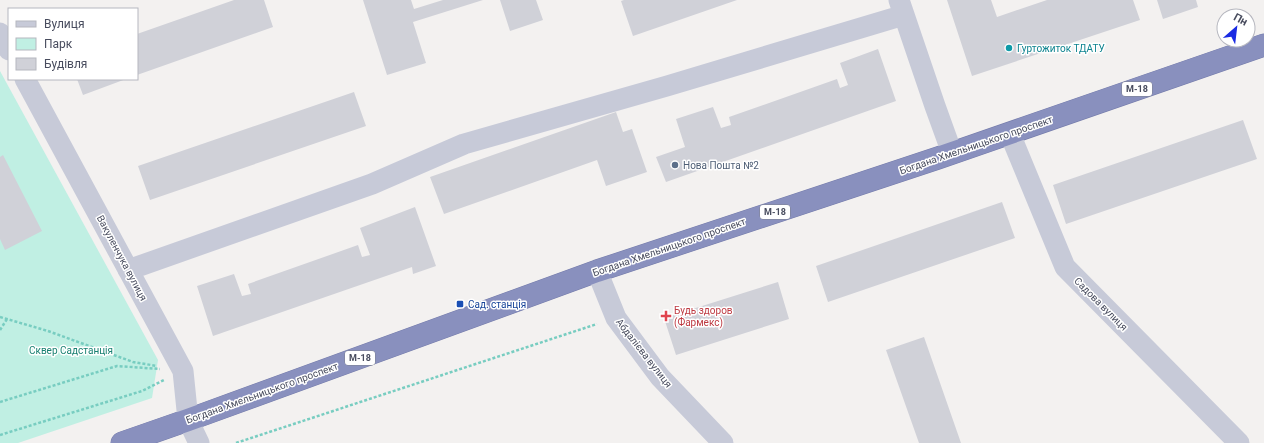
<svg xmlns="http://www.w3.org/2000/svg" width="1264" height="443" font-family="Roboto,sans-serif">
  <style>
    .green { fill: #c0efe3 }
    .building { fill: #d0d1d8 }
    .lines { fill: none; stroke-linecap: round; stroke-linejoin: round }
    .highway-casing { stroke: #747baa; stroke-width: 23 }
    .path { stroke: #78cdc1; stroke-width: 2.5; stroke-dasharray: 3 2; stroke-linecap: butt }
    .minor { stroke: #c7cad8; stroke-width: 21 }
    .highway { stroke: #8990be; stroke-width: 22 }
    .culture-dot { fill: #0f9aa8; stroke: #fff; stroke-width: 1.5 }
    .service-dot { fill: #5c6f8a; stroke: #fff; stroke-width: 1.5 }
    .transit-dot { fill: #1a4fb4; stroke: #fff; stroke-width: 1.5 }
    .health-dot { fill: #e0444e; stroke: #fff; stroke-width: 1.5 }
    .labels { text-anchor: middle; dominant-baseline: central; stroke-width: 3; stroke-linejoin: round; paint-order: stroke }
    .shield { fill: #fff; stroke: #7f828e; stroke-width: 1 }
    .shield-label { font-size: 9px; font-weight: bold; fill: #484c5e }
    .culture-label { font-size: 10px; fill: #0d838f; stroke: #fff; text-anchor: start }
    .street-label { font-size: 10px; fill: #484c5e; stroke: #fff }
    .service-label { font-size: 10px; fill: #4e5e75; stroke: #fff; text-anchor: start }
    .transit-label { font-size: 10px; fill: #164399; stroke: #fff; text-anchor: start }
    .health-label { font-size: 10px; fill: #be3a42; stroke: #fff; text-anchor: start }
    .park-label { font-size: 10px; fill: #188071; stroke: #fff }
  </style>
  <rect width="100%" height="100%" fill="#f3f1f0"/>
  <path class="green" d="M0,71L158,360L152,398L18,443H0Z"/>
  <path class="building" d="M234,0H264L273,27L137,75V34Z
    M363,0H411L414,9L443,0H483L413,22L426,63L387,75Z
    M500,0H536L543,20L510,31Z
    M624,0H737L633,36L621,1Z
    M947,0H991L997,17L1047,0H1133L1140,20L972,76Z
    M1157,0H1196L1198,7L1163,19Z
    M878,49L896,101L666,182L656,157L685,147L676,119L713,107L721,128L731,125L729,117L837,79L840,88L848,85L840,63Z
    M77,79H126L83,95Z
    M354,92L366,126L150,200L138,166Z
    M616,112L623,132L632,129L647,172L606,186L597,160L444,214L430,177Z
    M1243,120L1257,159L1066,224L1053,185Z
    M3,155L42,231L5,250L0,239V157Z
    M1002,202L1015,238L828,302L816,266Z
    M415,207L436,266L413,274L412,267L213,336L197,286L234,274L242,296L251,294L248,284L358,245L362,257L370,255L360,228Z
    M778,282L789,319L676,355L664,318Z
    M924,337L961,443H919L886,350Z"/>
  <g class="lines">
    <g class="highway-casing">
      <path id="highway" d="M122,443L188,420L597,271L938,158L1264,45"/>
    </g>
    <path class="path" d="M0,317L48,331L133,362L157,366
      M0,330L7,319
      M0,402L117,366L160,369
      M0,435L142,391L164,380
      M236,443L597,324"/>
    <path class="minor" d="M899,0L935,106L952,153
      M0,33L9,50
      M25,79L183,371L188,420L199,443
      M1010,134L1065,267L1239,443
      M128,270L372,184L464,144L667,86L904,15
      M597,271L616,318L660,377L723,443"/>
    <use href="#highway" class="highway"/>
  </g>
  <circle class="culture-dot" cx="1009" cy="48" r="4"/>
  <circle class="service-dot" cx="675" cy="165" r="4"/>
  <rect class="transit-dot" x="456" y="300" width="8" height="8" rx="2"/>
  <path class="health-dot" d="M664 310h4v4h4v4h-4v4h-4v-4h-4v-4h4z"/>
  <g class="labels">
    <g class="shield">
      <rect x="1122" y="82" width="30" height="14" rx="3"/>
      <rect x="760" y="205" width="30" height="14" rx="3"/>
      <rect x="345" y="351" width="30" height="14" rx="3"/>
    </g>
    <g class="shield-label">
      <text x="1137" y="89">М-18</text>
      <text x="775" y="212">М-18</text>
      <text x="360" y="358">М-18</text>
    </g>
    <g class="culture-label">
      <text x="1017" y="48">Гуртожиток ТДАТУ</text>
    </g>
    <g class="street-label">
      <text transform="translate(976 145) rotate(-19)">Богдана Хмельницького проспект</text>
      <text transform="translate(669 247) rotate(-19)">Богдана Хмельницького проспект</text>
      <text transform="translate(122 258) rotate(62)">Вакуленчука вулиця</text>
      <text transform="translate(1101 304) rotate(45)">Садова вулиця</text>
      <text transform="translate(644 353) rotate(52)">Абдалієва вулиця</text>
      <text transform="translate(262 393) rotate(-20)">Богдана Хмельницького проспект</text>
    </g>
    <g class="service-label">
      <text x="683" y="165">Нова Пошта №2</text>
    </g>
    <g class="transit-label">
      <text x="468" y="304">Сад. станція</text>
    </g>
    <g class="health-label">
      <text x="674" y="310">Будь здоров<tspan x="674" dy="12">(Фармекс)</tspan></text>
    </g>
    <g class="park-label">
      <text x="71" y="350">Сквер Садстанція</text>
    </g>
  </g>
  <rect x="8" y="8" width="130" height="72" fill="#ffffff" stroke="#b6b7bf"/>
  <rect x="16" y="21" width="20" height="6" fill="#c7cad8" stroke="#b6b7bf"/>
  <text x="44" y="28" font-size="12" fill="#484c5e">Вулиця</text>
  <rect x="16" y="38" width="20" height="12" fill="#c0efe3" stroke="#b6b7bf"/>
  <text x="44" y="48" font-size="12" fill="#484c5e">Парк</text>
  <rect x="16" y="58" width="20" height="12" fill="#d0d1d8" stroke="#b6b7bf"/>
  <text x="44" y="68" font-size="12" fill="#484c5e">Будівля</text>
  <g transform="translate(1236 28) rotate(28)"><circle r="19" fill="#ffffff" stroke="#b6b7bf"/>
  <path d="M0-3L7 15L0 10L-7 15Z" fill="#1a2be3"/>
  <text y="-6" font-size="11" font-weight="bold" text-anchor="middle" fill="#484c5e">Пн</text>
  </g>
</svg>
